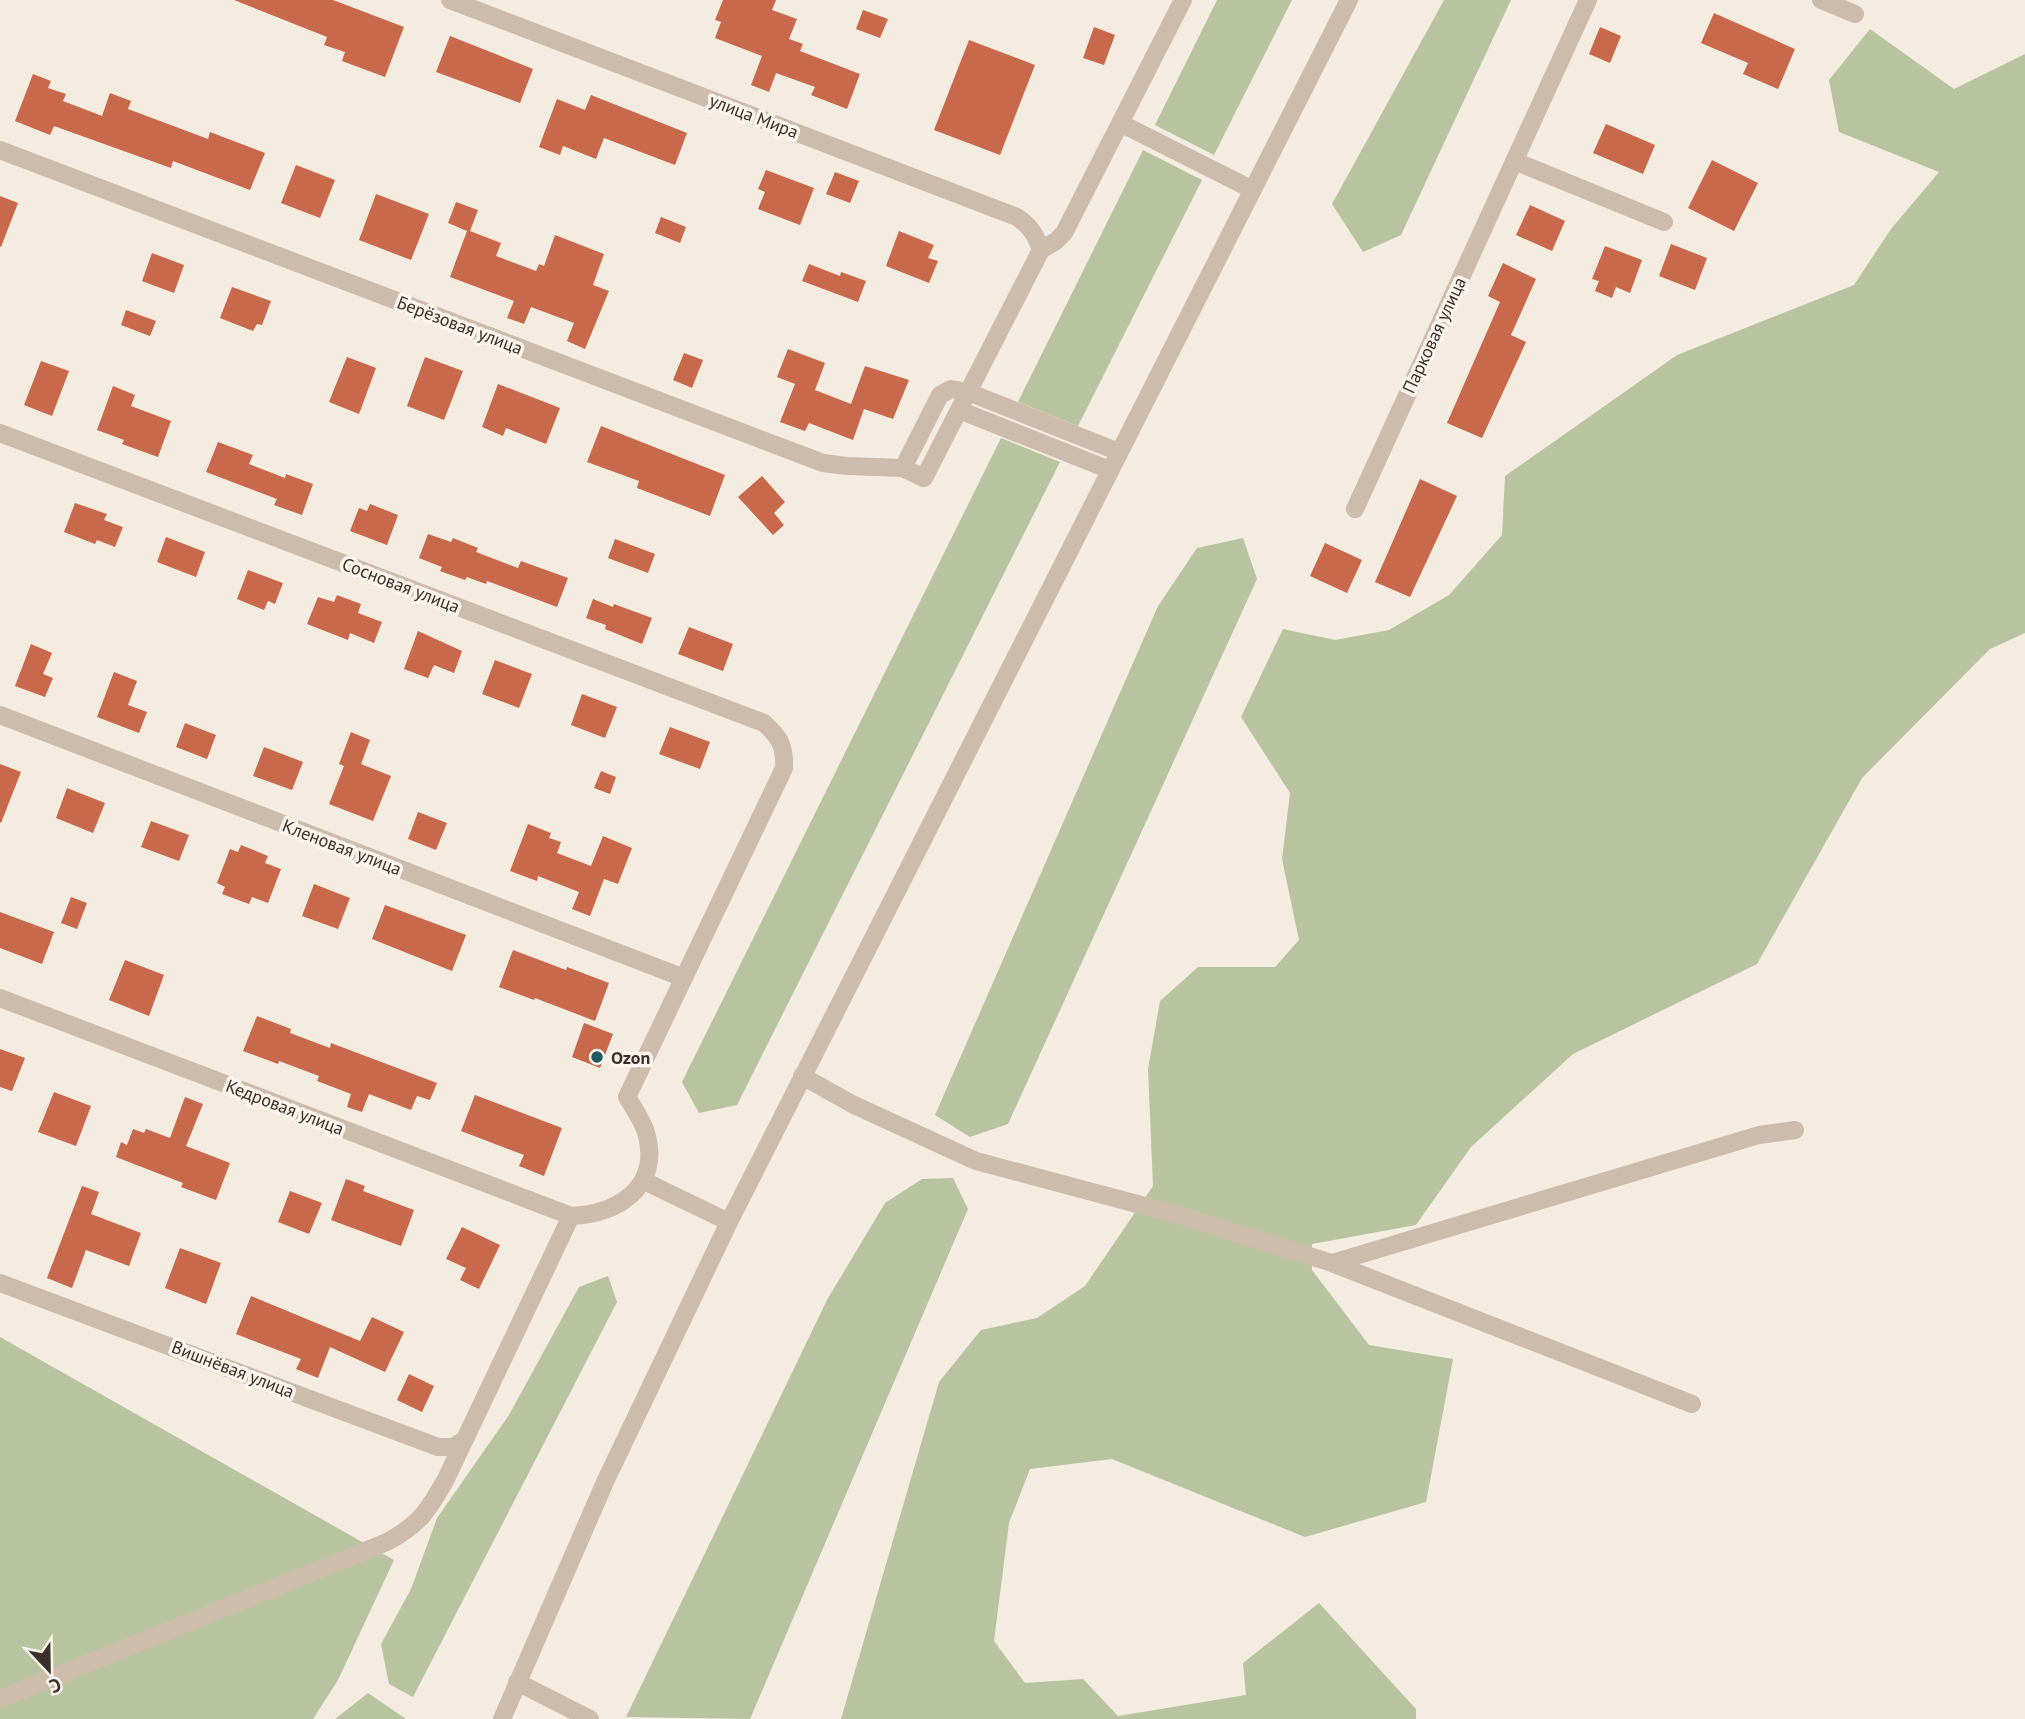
<svg xmlns="http://www.w3.org/2000/svg" width="2025" height="1719" font-family="'PT Sans',sans-serif">
  <style>
    .green { fill: #b8c4a0 }
    .building { fill: #c8694b }
    .lines { fill: none; stroke-linecap: round; stroke-linejoin: round }
    .minor { stroke: #cdbbac; stroke-width: 18 }
    .poi-dot { fill: #1f5a5e; stroke: #fbf5ee; stroke-width: 2.5 }
    .labels { text-anchor: middle; dominant-baseline: central; stroke-width: 7; stroke-linejoin: round; paint-order: stroke }
    .street-label { font-size: 18px; fill: #3b302b; stroke: #fbf5ee }
    .poi-label { font-size: 18px; font-weight: bold; fill: #3b302b; stroke: #fbf5ee; text-anchor: start }
  </style>
  <rect width="100%" height="100%" fill="#f4ebe1"/>
  <path class="green" d="M1217,0H1292L1214,155L1155,125Z
    M1444,0H1511L1401,235L1363,252L1332,204Z
    M1870,29L1954,89L2025,54V633L1990,649L1862,778L1757,964L1573,1054L1471,1147L1416,1225L1312,1244V1270L1369,1345L1453,1359L1426,1502L1305,1537L1112,1459L1030,1469L1009,1523L994,1641L1025,1683L1083,1679L1118,1716L1246,1695L1243,1663L1319,1603L1416,1709V1719H841L939,1382L981,1330L1037,1318L1085,1286L1153,1186L1148,1069L1160,1001L1198,967H1275L1299,940L1282,859L1290,793L1241,717L1283,629L1335,640L1389,630L1449,595L1502,535L1505,476L1677,355L1854,285L1891,229L1939,172L1839,132L1829,80Z
    M1143,150L1202,180L1078,426L1018,402Z
    M1001,438L1060,462L737,1105L699,1113L682,1082Z
    M1243,538L1257,579L1008,1124L970,1137L935,1115L1158,606L1197,548Z
    M953,1178L968,1209L750,1719L626,1717L827,1300L885,1203L922,1179Z
    M608,1276L617,1302L413,1697L389,1684L381,1644L411,1589L437,1518L509,1415L579,1287Z
    M0,1337L394,1560L338,1680L313,1719H0Z
    M368,1693L406,1719H335Z"/>
  <path class="building" d="M234,0H333L404,27L385,77L342,61L345,52L324,45L327,37Z
    M723,0H776L772,10L797,19L789,39L803,44L800,51L860,74L847,109L811,95L815,87L776,73L769,92L751,85L762,56L715,38L721,22L715,20Z
    M863,10L888,19L880,38L856,29Z
    M1714,13L1795,49L1778,89L1743,74L1748,63L1701,43Z
    M1094,27L1115,35L1104,65L1083,58Z
    M1600,27L1621,36L1610,63L1589,54Z
    M450,36L533,69L520,103L436,72Z
    M969,40L1035,65L1000,155L934,130Z
    M33,74L51,81L48,88L66,94L63,101L102,116L110,93L131,101L128,109L208,139L210,132L265,153L250,190L173,161L171,168L54,126L50,135L15,121Z
    M591,95L687,133L675,165L604,138L596,159L563,146L560,155L539,147L557,99L585,110Z
    M1606,124L1655,145L1643,174L1593,153Z
    M1712,160L1758,183L1734,231L1688,208Z
    M296,165L335,180L320,218L281,203Z
    M766,170L814,188L800,225L758,209L765,192L758,189Z
    M835,172L859,181L850,203L826,194Z
    M376,194L429,214L411,260L359,240Z
    M0,196L18,203L1,247L0,246Z
    M456,202L478,210L470,231L501,243L496,256L536,271L539,264L544,266L555,235L604,254L593,285L609,291L585,349L567,341L574,323L531,307L524,324L507,318L514,301L450,277L467,231L448,223Z
    M1530,205L1565,221L1552,251L1516,235Z
    M661,217L686,227L680,243L655,233Z
    M899,231L934,245L928,258L938,261L929,283L886,266Z
    M1671,244L1707,258L1695,290L1659,276Z
    M1605,246L1642,260L1630,293L1616,287L1612,298L1595,291L1599,281L1592,279Z
    M152,253L184,265L174,293L142,281Z
    M1503,263L1536,279L1511,335L1526,342L1482,438L1447,423L1500,302L1488,296Z
    M809,264L840,276L841,272L866,281L858,302L802,281Z
    M232,287L271,301L262,325L257,324L253,331L220,318Z
    M126,310L156,321L150,336L121,325Z
    M788,349L825,363L815,390L851,404L865,366L909,380L893,419L864,409L853,440L809,423L805,431L780,422L795,384L777,377Z
    M684,353L703,360L692,388L673,380Z
    M347,357L376,368L359,414L329,402Z
    M425,357L463,371L444,420L407,406Z
    M41,361L69,371L52,416L24,405Z
    M498,384L560,408L546,444L506,428L503,436L482,427Z
    M113,386L135,395L131,406L171,421L158,457L122,444L124,440L97,430Z
    M601,426L725,475L710,516L637,488L639,481L587,462Z
    M218,442L253,455L249,464L285,478L286,474L313,484L302,515L274,505L277,499L206,472Z
    M762,476L785,502L774,513L784,525L773,535L738,497Z
    M1420,479L1457,496L1410,597L1375,582Z
    M75,503L107,514L104,520L123,527L115,547L97,540L95,544L64,532Z
    M370,504L398,515L387,545L350,531L359,508L367,511Z
    M428,534L451,542L453,538L478,548L476,552L518,568L521,561L568,578L557,607L487,581L486,584L467,577L465,580L440,571L442,567L419,558Z
    M166,537L205,552L196,577L157,562Z
    M615,539L655,554L648,573L608,558Z
    M1325,543L1362,560L1347,593L1310,576Z
    M248,570L283,583L275,604L268,601L264,610L237,599Z
    M337,595L361,604L358,613L382,622L374,643L350,633L348,640L307,624L318,597L334,602Z
    M593,599L613,607L614,604L652,618L642,644L605,629L606,625L586,618Z
    M689,627L733,644L723,671L678,654Z
    M418,631L462,651L454,673L434,665L428,678L404,669Z
    M31,644L52,653L43,674L53,678L45,697L15,686Z
    M495,660L532,674L519,708L482,694Z
    M114,672L137,681L128,705L147,712L139,733L97,717Z
    M582,694L617,707L605,738L571,725Z
    M185,723L216,735L207,759L176,747Z
    M670,727L710,742L700,769L659,754Z
    M351,732L370,740L361,764L391,776L373,821L329,804L344,766L339,764Z
    M264,747L303,762L292,790L253,776Z
    M0,764L21,772L1,823L0,822Z
    M601,771L616,777L610,794L594,788Z
    M67,788L105,803L93,833L56,818Z
    M418,812L447,823L436,850L408,839Z
    M151,821L189,835L179,861L141,847Z
    M528,824L551,833L549,838L561,842L557,853L591,866L603,836L632,848L618,884L604,879L590,916L572,909L579,892L538,876L537,881L510,871Z
    M241,845L268,856L265,863L281,869L268,903L252,897L249,904L222,894L225,887L217,883L230,849L238,852Z
    M314,884L350,898L338,929L302,916Z
    M71,897L87,903L77,929L61,923Z
    M385,905L466,935L452,971L372,939Z
    M0,912L54,932L42,964L0,948Z
    M513,950L566,970L567,967L609,983L595,1021L535,998L534,1000L499,987Z
    M125,960L164,975L149,1016L109,1000Z
    M257,1016L291,1029L290,1033L330,1048L331,1043L437,1083L430,1100L417,1096L411,1110L369,1094L362,1112L347,1107L351,1094L317,1081L319,1076L279,1061L278,1064L243,1051Z
    M584,1023L613,1034L600,1068L572,1057Z
    M0,1049L25,1058L12,1091L0,1087Z
    M54,1092L91,1106L76,1146L38,1132Z
    M475,1095L562,1128L544,1176L519,1166L524,1155L461,1131Z
    M185,1097L203,1104L186,1146L230,1163L216,1200L181,1187L183,1183L116,1157L121,1142L127,1145L133,1129L144,1133L146,1129L170,1138Z
    M346,1179L365,1186L363,1191L414,1210L401,1246L331,1220Z
    M82,1186L99,1192L91,1214L141,1233L129,1266L86,1250L72,1288L47,1278Z
    M290,1191L322,1203L309,1234L278,1222Z
    M462,1227L500,1245L479,1289L460,1280L466,1268L446,1259Z
    M180,1248L221,1263L206,1304L165,1288Z
    M251,1296L360,1341L372,1317L404,1332L385,1372L330,1347L318,1378L296,1369L301,1359L236,1334Z
    M409,1374L434,1386L422,1412L397,1400Z"/>
  <g class="lines">
    <path class="minor" d="M450,0L1017,217C1030,226 1036,235 1041,250
      M1821,0L1855,14
      M1120,123L1253,190
      M0,150L823,463L847,466L903,468L924,478L1041,250L1056,241L1064,233L1183,0
      M1514,161L1664,222
      M959,410L1110,470
      M0,433L764,723C780,737 785,747 784,768L627,1097C634,1109 644,1122 647,1136C660,1188 617,1214 571,1216L0,998
      M903,468L940,395L951,389L968,392L1119,452
      M1355,509L1588,0
      M0,715L684,978
      M802,1076L854,1105L976,1161L1182,1216L1332,1263L1692,1404
      M644,1181L729,1222
      M1332,1263L1759,1135L1795,1130
      M0,1283L438,1447H453L464,1440
      M517,1682L590,1719
      M0,1699L387,1542C420,1524 428,1511 446,1479L571,1216
      M502,1719L605,1482L729,1222L1349,0"/>
  </g>
  <circle class="poi-dot" cx="597" cy="1057" r="7"/>
  <g class="labels">
    <g class="street-label">
      <text transform="translate(754 116) rotate(21)">улица Мира</text>
      <text transform="translate(460 325) rotate(21)">Берёзовая улица</text>
      <text transform="translate(1434 335) rotate(-65)">Парковая улица</text>
      <text transform="translate(401 585) rotate(21)">Сосновая улица</text>
      <text transform="translate(342 847) rotate(21)">Кленовая улица</text>
      <text transform="translate(285 1107) rotate(21)">Кедровая улица</text>
      <text transform="translate(233 1369) rotate(21)">Вишнёвая улица</text>
    </g>
    <g class="poi-label">
      <text x="611" y="1057">Ozon</text>
    </g>
  </g>
  <g transform="translate(49 1670) rotate(158)" stroke="#fbf5ee" stroke-width="5" paint-order="stroke">
  <path d="M0-5L12 26L0 18L-12 26Z" fill="#3b302b"/>
  <text y="-10" font-size="19" font-weight="bold" text-anchor="middle" fill="#3b302b">С</text>
  </g>
</svg>
